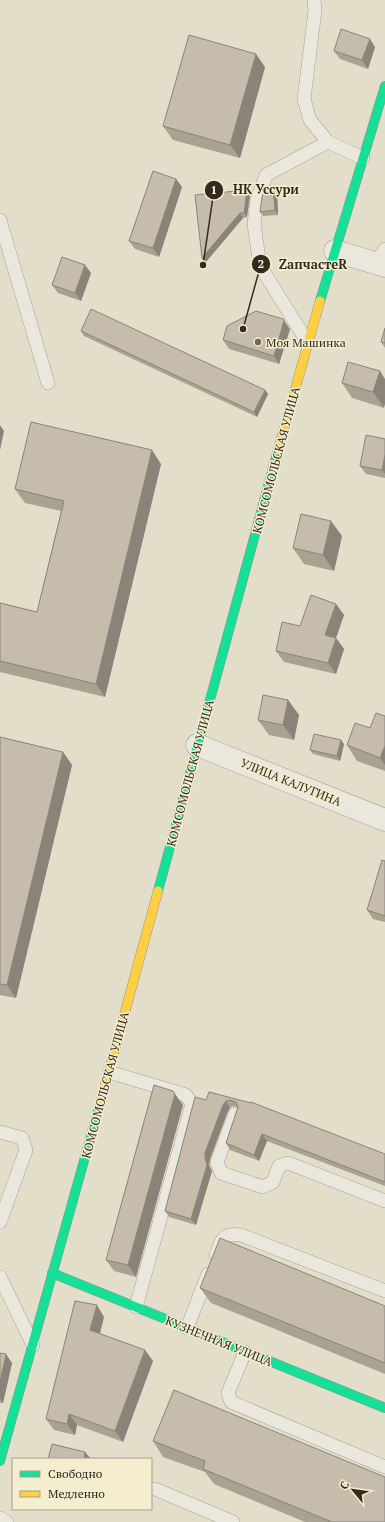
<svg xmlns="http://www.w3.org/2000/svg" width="385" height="1522" font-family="'PT Serif',serif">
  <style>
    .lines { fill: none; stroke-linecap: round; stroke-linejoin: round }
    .lane-casing { stroke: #a7a294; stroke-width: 14 }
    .street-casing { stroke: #a7a294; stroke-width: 23 }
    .fast-casing { stroke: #969284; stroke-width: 10 }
    .slow-casing { stroke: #969284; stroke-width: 10 }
    .lane { stroke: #eae7dc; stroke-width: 13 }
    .street { stroke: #eae7dc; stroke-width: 22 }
    .fast { stroke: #16e098; stroke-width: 9 }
    .slow { stroke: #ffcf43; stroke-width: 9 }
    .wall { fill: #a9a293 }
    .shaded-wall { fill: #8a8478 }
    .building { fill: #c5bcab; stroke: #8a8478 }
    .poi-dot { fill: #716a5a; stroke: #f4edcf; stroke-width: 1.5 }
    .labels { text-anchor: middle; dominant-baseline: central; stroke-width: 3; stroke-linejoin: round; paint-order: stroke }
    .poi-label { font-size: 12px; fill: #342b1d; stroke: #f4edcf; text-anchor: start }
    .street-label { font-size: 12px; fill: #342b1d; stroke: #f4edcf }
    .leader { fill: none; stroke: #342b1d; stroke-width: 1.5 }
    .callout-dot { fill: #342b1d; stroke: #f4edcf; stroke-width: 1.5 }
    .mark-label { font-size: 12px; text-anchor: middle; font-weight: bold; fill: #fff }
    .callout-label { font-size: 13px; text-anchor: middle; font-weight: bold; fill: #342b1d; stroke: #f4edcf; stroke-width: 3; stroke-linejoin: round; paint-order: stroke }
  </style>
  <rect width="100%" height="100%" fill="#e2deca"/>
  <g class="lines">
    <g class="lane-casing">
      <path id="lane" d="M314,0L315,11L304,99L310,120L328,142L363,158
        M0,220L48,383
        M376,263L385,249
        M308,343L260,266L254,224L257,200L266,175L328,142
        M109,1072L186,1095L192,1104L136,1307
        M235,1114L217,1162L221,1173L263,1187L273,1182L279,1166L288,1163L385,1201
        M0,1132L22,1138L26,1150L0,1222
        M216,1255C221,1241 222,1232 241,1235L385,1291
        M0,1277L33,1345
        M187,1328L208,1274
        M245,1352L228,1393L231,1402L385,1467
        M155,1489L233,1522
        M0,1518L7,1522"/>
    </g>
    <g class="street-casing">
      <path id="street" d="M335,251L385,266
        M197,745L385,820"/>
    </g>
    <g class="fast-casing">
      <path id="fast" d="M320,301L385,86
        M158,891L278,450
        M52,1273L385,1408
        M0,1461L101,1100"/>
    </g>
    <g class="slow-casing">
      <path id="slow" d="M278,450L320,301
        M101,1100L158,891"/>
    </g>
    <use href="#lane" class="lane"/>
    <use href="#street" class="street"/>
    <use href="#fast" class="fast"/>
    <use href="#slow" class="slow"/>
  </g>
  <path class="wall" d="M375,47L368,69L340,59L334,51Z
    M265,67L240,158L173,140L163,126Z
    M176,179L182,187L159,257L135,249L129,241Z
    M273,188L277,192L278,215L263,216L260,212Z
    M247,190L250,195L247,217L243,218L205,263L202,258Z
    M91,273L81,301L58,293L52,285Z
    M385,328V348L381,342Z
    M290,329L279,364L229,349L223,340Z
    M81,331L265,390L268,394L257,417L84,336Z
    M380,371L384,408L352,398L342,383Z
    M385,439V478L366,474L360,466Z
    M161,464L105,697L0,672V603L37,612L61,511L25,503L15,489Z
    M342,536L334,571L304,564L293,548Z
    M336,604L344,615L336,638L344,649L336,674L284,662L276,651L300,626Z
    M288,700L299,715L294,740L269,735L258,720Z
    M385,716V771L357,761L347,745L370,728Z
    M0,737L63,752L72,765L16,998L0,995Z
    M344,744L340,761L313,754L310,750Z
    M385,861V922L373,919L367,910Z
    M209,1092L385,1154V1186L267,1141L259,1161L230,1150L226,1143L238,1108L234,1106L230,1108L228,1111L210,1159L209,1165L212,1171L196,1225L169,1217L165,1211L206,1100Z
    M183,1105L136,1277L114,1271L106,1260Z
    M200,1288L385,1306V1374L211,1303Z
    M104,1317L100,1333L153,1361L123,1442L77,1425L75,1435L54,1430L46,1419Z
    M0,1353L12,1363L3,1403H0Z
    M153,1441L385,1522H305L214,1484L205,1472L163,1457Z"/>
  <path class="shaded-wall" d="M370,39L375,47L368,69L362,60Z
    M256,54L265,67L240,158L230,145Z
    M176,179L182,187L159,257L153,248Z
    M273,188L277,192L278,215L275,210Z
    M247,190L250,195L247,217L244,213Z
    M240,213L243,218L205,263L202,258Z
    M85,265L91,273L81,301L75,293Z
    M283,319L290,329L279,364L274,356Z
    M380,371L385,379V404L384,408L373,392Z
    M265,390L268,394L257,417L254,412Z
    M0,425L4,431L0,450Z
    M152,450L161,464L105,697L96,684Z
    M385,455V474L382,470Z
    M331,521L342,536L334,571L323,555Z
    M336,604L344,615L333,646L325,635Z
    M336,638L344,649L336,674L328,663Z
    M288,700L299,715L294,740L283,725Z
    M341,740L344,744L340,761L337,756Z
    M385,746V765L380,758Z
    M63,752L72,765L16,998L7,985Z
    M173,1091L183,1105L136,1277L128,1265Z
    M226,1101L230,1108L228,1111L210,1159L209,1165L212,1171L196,1225L191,1219L205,1158V1153L223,1105Z
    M262,1134L267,1141L259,1161L254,1155Z
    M97,1305L104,1317L98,1341L90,1330Z
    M145,1350L153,1361L123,1442L115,1431Z
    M6,1354L12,1363L3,1403L0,1399V1382Z
    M69,1414L77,1425L75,1435L67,1424Z
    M85,1452L91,1459H84Z"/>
  <path class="building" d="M341,29L370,39L362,60L334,51Z
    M189,35L256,54L230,145L163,126Z
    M153,171L176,179L153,248L129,241Z
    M273,188L275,210L260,212L262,197L265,189Z
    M247,190L244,213H240L202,258L195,195Z
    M62,257L85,265L75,293L52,285Z
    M91,309L265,390L254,412L81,331Z
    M256,311L283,319L284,321L274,356L223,340L227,326Z
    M385,328V343L381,342Z
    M348,362L380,371L373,392L342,383Z
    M31,422L152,450L96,684L0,661V603L37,612L64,501L15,489Z
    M366,435L385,439V455L382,470L360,466Z
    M301,514L331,521L323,555L293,548Z
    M311,595L336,604L325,635L336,638L328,663L276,651L282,622L300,626Z
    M263,695L288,700L283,725L258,720Z
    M376,713L385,716V746L380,758L347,745L355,723L370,728Z
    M314,734L341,740L337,756L310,750Z
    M0,737L63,752L7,985L0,984Z
    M382,860L385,861V916L367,910Z
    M154,1085L173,1091L175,1094L128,1265L106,1260Z
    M209,1092L251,1103V1102L385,1154V1182L262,1134L254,1155L226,1143L238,1107L236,1102L230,1100L226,1101L223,1105L205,1153V1158L207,1165L191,1219L165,1211L195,1097L206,1100Z
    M220,1238L385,1306V1363L200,1288Z
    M75,1301L97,1305L90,1330L145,1350L115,1431L69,1414L67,1424L46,1419Z
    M0,1353L6,1354L0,1382Z
    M174,1390L385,1477V1522H332L203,1469L205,1461L153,1441Z
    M52,1444L85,1452L84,1459H48Z"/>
  <circle class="poi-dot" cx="258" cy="342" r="4"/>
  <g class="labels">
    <g class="poi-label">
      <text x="266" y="342">Моя Машинка</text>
    </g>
    <g class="street-label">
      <text transform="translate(276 460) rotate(-75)">КОМСОМОЛЬСКАЯ УЛИЦА</text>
      <text transform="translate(190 773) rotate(-75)">КОМСОМОЛЬСКАЯ УЛИЦА</text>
      <text transform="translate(291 782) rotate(22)">УЛИЦА КАЛУГИНА</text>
      <text transform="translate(105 1085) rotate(-75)">КОМСОМОЛЬСКАЯ УЛИЦА</text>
      <text transform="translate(219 1341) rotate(22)">КУЗНЕЧНАЯ УЛИЦА</text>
    </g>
  </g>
  <path class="leader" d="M203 265L214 190M243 329L261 264"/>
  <g class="callout-dot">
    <circle cx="203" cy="265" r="4"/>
    <circle cx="243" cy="329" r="4"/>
    <circle cx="214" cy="190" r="10"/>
    <circle cx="261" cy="264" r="10"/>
  </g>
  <g class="mark-label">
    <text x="214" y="194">1</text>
    <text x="261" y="268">2</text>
  </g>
  <g class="callout-label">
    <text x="266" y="194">НК Уссури</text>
    <text x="313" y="269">ZапчастеR</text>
  </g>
  <rect x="12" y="1458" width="140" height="52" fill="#f4edcf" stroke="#a79f88"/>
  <rect x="20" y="1471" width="20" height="6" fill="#16e098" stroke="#a79f88"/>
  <text x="48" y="1478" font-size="12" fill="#342b1d">Свободно</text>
  <rect x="20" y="1491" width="20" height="6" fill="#ffcf43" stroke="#a79f88"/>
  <text x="48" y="1498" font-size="12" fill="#342b1d">Медленно</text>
  <g transform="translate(353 1490) rotate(299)" stroke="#f4edcf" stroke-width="3" paint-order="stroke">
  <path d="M0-3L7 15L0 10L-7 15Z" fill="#342b1d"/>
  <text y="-6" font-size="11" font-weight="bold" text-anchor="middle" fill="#342b1d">С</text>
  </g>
</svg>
